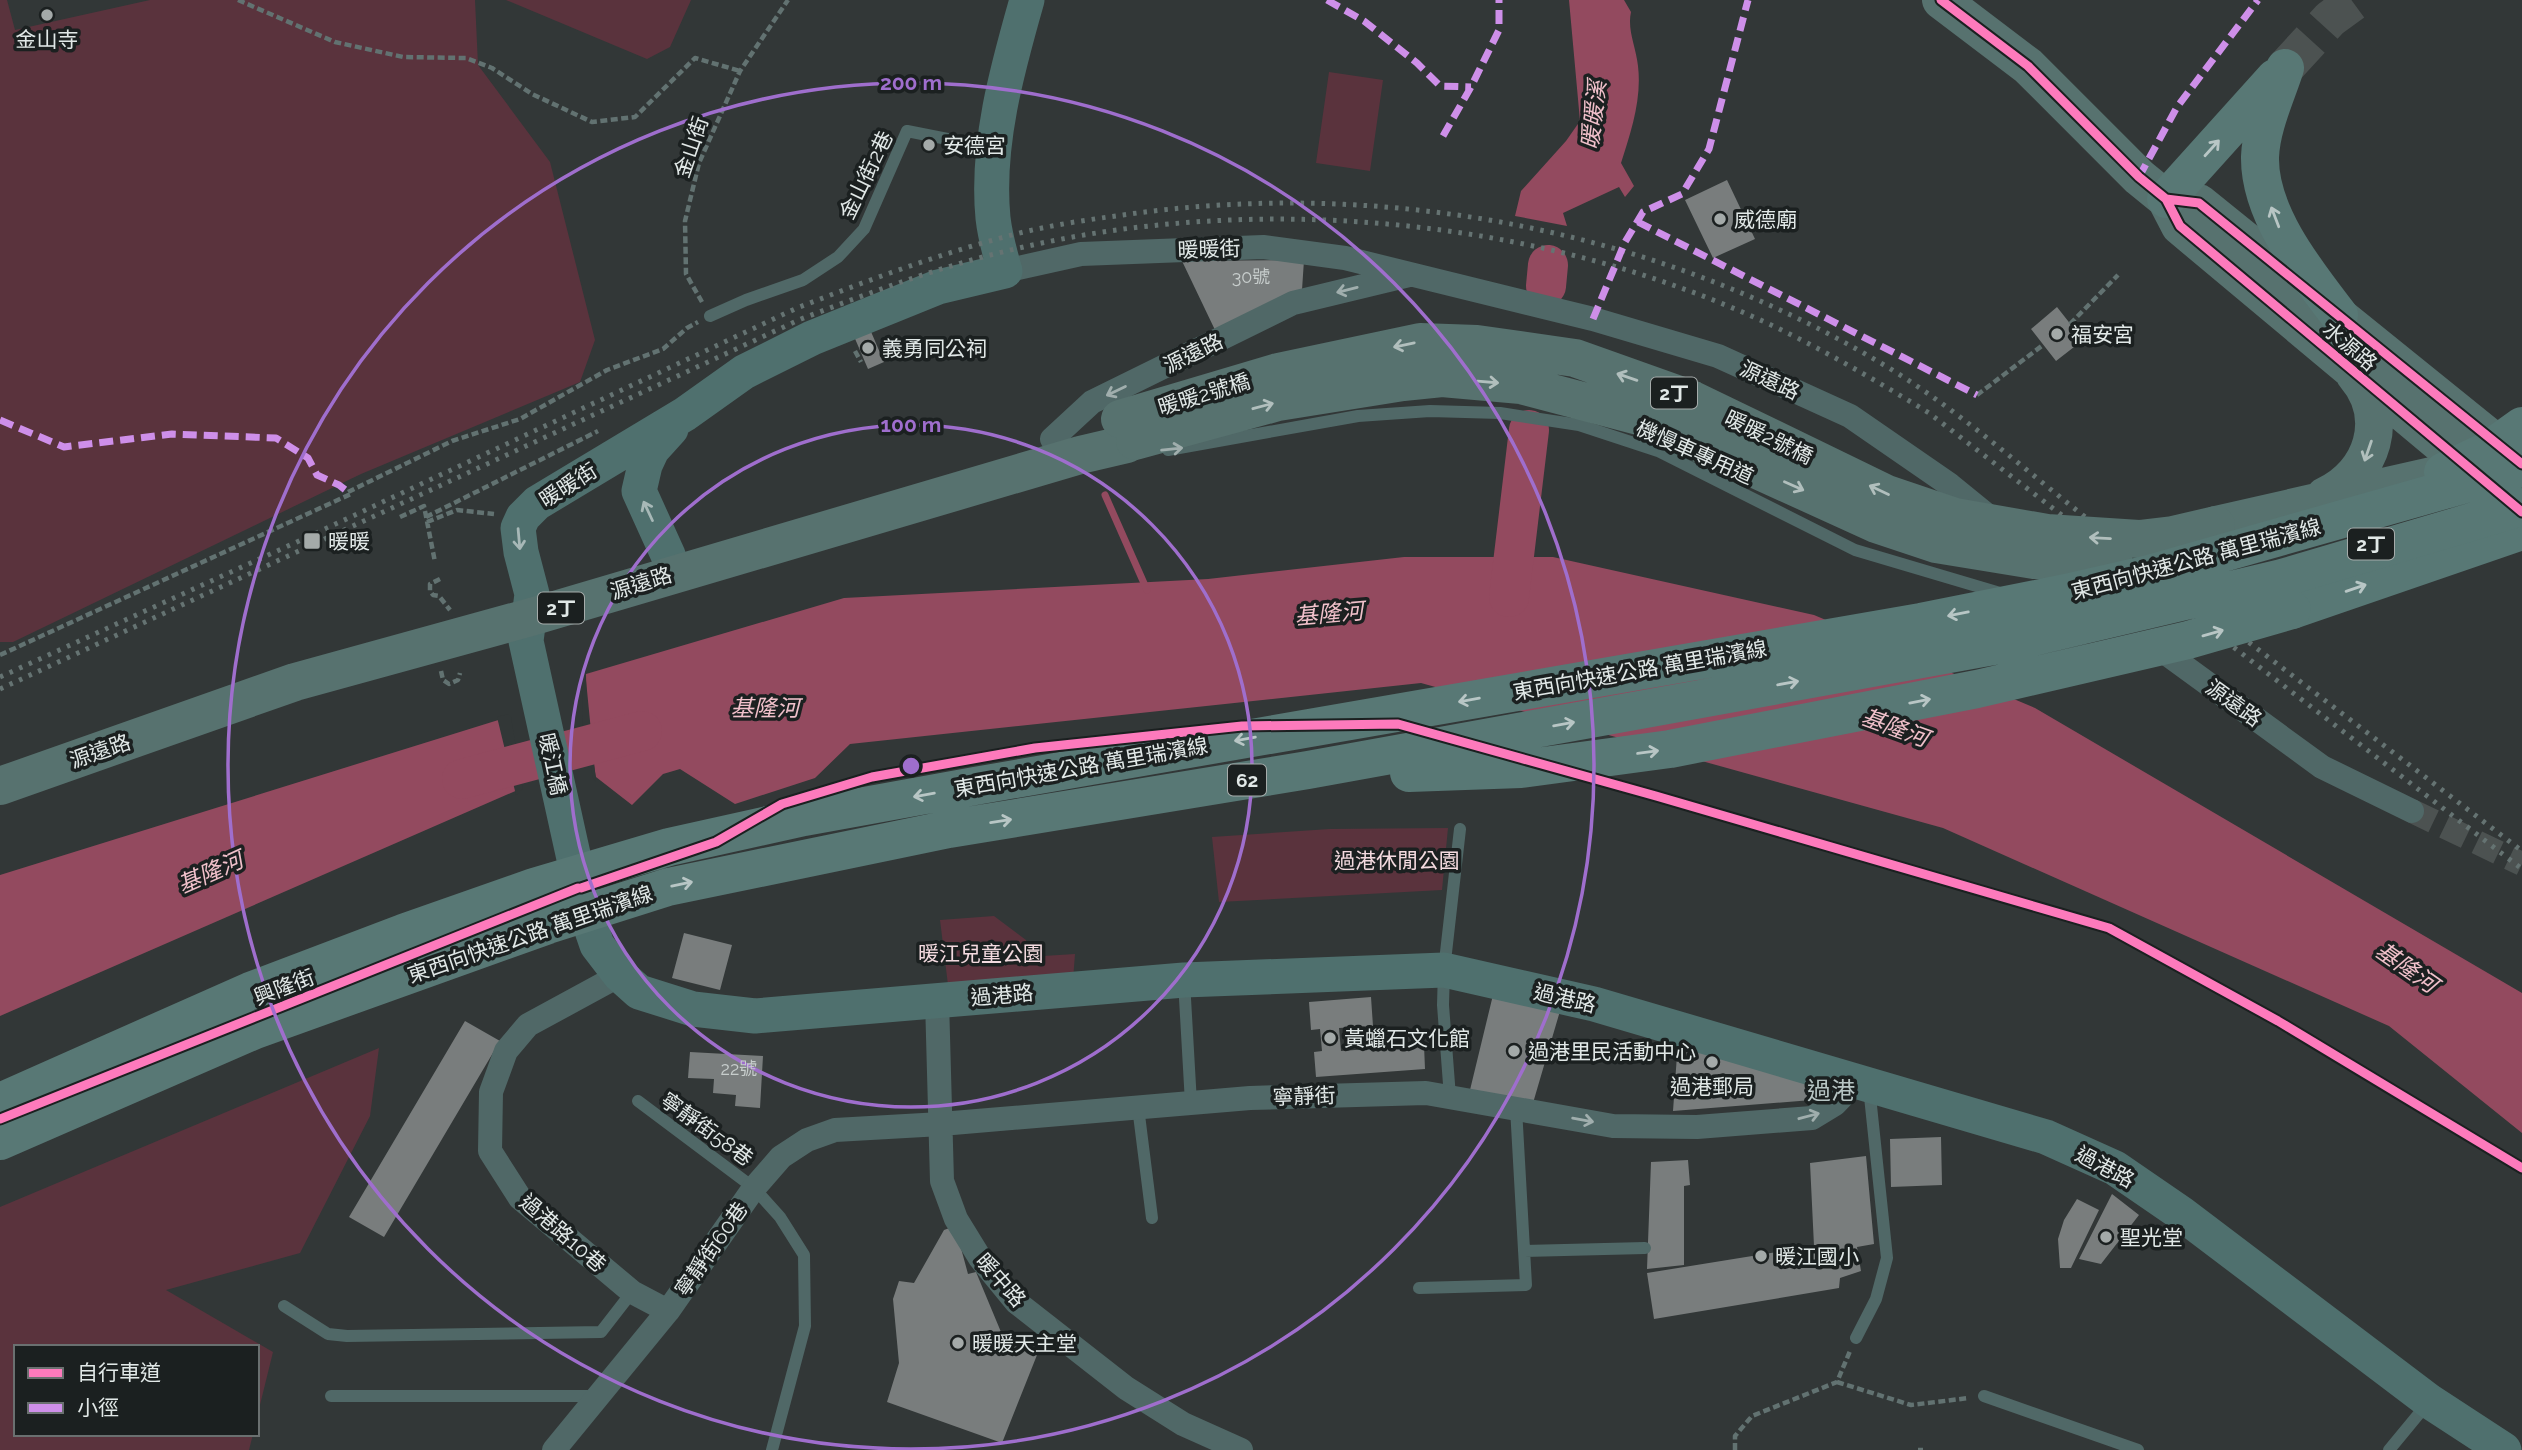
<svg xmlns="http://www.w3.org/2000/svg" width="2522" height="1450" font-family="Raleway,'Noto Sans TC',sans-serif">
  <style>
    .green { fill: #5a333d }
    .water { fill: #934a5f }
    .pier { fill: #323737 }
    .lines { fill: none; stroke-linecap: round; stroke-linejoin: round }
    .stream { stroke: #934a5f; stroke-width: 7 }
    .river { stroke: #934a5f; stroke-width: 40 }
    .building { fill: #797d7d }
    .street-tunnel { stroke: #4c5251; stroke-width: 24; stroke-dasharray: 24 12; stroke-linecap: butt }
    .highway-tunnel { stroke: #4c5251; stroke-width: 38; stroke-dasharray: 38 19; stroke-linecap: butt }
    .path { stroke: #627271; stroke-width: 4.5; stroke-dasharray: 7 3.5; stroke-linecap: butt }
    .lane { stroke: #506867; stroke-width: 12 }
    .street { stroke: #506867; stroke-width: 24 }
    .secondary { stroke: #4f706e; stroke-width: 35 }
    .primary { stroke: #57726f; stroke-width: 38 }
    .highway { stroke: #587875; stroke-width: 38 }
    .rail { stroke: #657372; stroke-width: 5; stroke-dasharray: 3.5 7; stroke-linecap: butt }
    .primary-bridge { stroke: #57726f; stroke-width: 38 }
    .highway-bridge { stroke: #587875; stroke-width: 38 }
    .quiet { stroke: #ce8fe9; stroke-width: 7; stroke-dasharray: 14 7; stroke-linecap: butt }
    .cycleway-casing { stroke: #1b2020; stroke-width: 13 }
    .cycleway { stroke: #fd7abc; stroke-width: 9 }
    .oneway { stroke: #b8c6c5 }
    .oneway2 { stroke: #a0aead }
    .oneway3 { stroke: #b1bfbd }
    .oneway4 { stroke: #a7b8b7 }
    .ring { fill: none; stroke: #9f6ecd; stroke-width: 3.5 }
    .poi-dot { fill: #a4aaa9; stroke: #1b2020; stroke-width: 2.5 }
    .labels { text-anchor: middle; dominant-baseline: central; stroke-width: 7; stroke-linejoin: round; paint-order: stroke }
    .number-label { font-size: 18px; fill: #c7cdcc }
    .shield { fill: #1b2020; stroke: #a6acab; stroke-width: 2 }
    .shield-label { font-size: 19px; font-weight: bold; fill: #e1e8e7 }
    .poi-label { font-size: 21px; fill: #e1e8e7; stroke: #1b2020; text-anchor: start }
    .street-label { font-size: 21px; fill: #e1e8e7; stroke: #1b2020 }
    .park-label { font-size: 21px; fill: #f3dadf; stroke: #1b2020 }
    .water-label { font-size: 23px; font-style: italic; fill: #f1c1cb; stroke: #1b2020 }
    .quarter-label { font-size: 24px; fill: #b7c5c4; stroke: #1b2020 }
    .centre { fill: #9f6ecd; stroke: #1b2020; stroke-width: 3.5 }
    .ring-label { font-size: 21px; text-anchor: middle; font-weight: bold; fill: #9f6ecd; stroke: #1b2020; stroke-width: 7; stroke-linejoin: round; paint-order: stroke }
  </style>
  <rect width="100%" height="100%" fill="#323737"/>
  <path class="green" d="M0,0H7L15,30L150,0H475L478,65L550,162L595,340L580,382L361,474L13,642H0Z
    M506,0H691L670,47L647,59Z
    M1329,72L1383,80L1370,171L1316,163Z
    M1448,828L1442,890L1219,902L1212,837L1330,829Z
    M994,916L1026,940L1027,957L1075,954L1073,980L949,993L940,920Z
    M379,1048L370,1116L300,1253L166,1290L273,1352L257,1417V1347H16V1434H253L249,1450H0V1207Z"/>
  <path class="water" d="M1569,0H1624L1631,12C1627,30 1636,47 1638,66C1642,99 1631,132 1621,163L1634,186L1625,197L1619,187L1563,213L1567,226L1515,216L1521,191L1566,141L1580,121Z
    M1404,557H1553L1814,615L2035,708L2522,993V1133L2389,1026L1943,828L1421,683L850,744L815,778L735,804L680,769L663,774L632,805L596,777L587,725L586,674L844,598L1208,579Z
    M508,717L520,789L0,1016V875Z"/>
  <path class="pier" d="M585,670L596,782L593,778L583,726L582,673Z
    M508,714L511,717L523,789L516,795L497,717Z"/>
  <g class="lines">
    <path class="stream" d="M1105,495L1147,590"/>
    <path class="river" d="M1546,286L1548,265
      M1509,597L1529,430
      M462,779L642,731"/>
  </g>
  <path class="building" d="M1727,180L1755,239L1713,258L1685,200Z
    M1304,260L1302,290L1215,330L1182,261Z
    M2057,307L2083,340L2056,361L2031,329Z
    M869,327L884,362L868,369L853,334Z
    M684,933L732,945L720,990L672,978Z
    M1493,995L1560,1011L1533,1103L1470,1090Z
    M1371,997L1373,1026L1339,1028L1341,1051L1424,1045L1425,1069L1316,1077L1314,1052L1322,1051L1320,1029L1311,1030L1309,1002Z
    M465,1021L500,1041L384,1237L349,1217Z
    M1678,1041L1816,1084L1812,1100L1673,1111Z
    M690,1052L763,1056L760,1108L735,1106L736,1095L713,1093L714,1079L688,1078Z
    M1941,1137L1942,1185L1891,1187L1890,1139Z
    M1866,1156L1874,1244L1857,1247L1861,1271L1840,1278L1839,1288L1654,1319L1647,1273L1814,1246L1810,1163Z
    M1688,1160L1690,1185L1684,1186V1265L1647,1269L1651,1162Z
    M2112,1194L2139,1215L2101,1264L2079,1259Z
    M2077,1199L2099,1210L2071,1268H2060L2058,1239L2064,1220Z
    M955,1226L968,1274L976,1272L1001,1332L1037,1355L1002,1443L887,1402L899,1363L893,1299L899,1281L914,1283L944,1230Z"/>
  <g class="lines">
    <path class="street-tunnel" d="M2412,811L2522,864"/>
    <path class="highway-tunnel" d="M2285,68L2330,19L2356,0"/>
    <path class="path" d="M238,0L335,42L403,57L466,58L492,68L532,94L592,122L635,117L695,58L740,71
      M702,302L686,274L685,221L699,163L740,71L788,0
      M2070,324L2118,275
      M855,351L861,362
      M1977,395L2043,345
      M348,492L452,441L520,419L607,370L663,349L687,328L698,322
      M400,517L424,506L435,562
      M426,517L598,431
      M427,522L457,510L494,514
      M440,579L430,584V591L433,595L439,596L450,610
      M0,655L353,493
      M441,671L443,680L449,684L458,680L460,673
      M1837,1382L1911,1405L1969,1398
      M1735,1450V1436L1752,1416L1837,1382L1850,1351
      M1918,1450H1923"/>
    <path class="lane" d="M710,316L746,300L803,280L838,257L864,229L907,131L993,148
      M1168,450L1358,416L1430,411L1500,413L1579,425L1658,451L1855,550L2000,593
      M1184,981L1191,1103
      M1450,1097L1443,1005L1444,970L1460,829
      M638,1101L754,1188L780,1217L804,1255L805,1326L772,1450
      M1138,1107L1152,1218
      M1524,1251L1645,1248
      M1419,1288L1526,1285L1516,1108
      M284,1306L328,1334L347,1336L601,1332L632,1292
      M1856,1338L1876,1299L1887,1258L1869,1087
      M331,1396H599
      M1984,1396L2138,1450
      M2389,1450L2427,1404"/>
    <path class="street" d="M1005,271L1081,254L1263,247L1345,258L1593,319L1718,356L1850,416L1950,485L1993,520
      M1052,439L1092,402L1293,303L1409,275
      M2152,643L2322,767L2412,811
      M458,938L570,892
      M937,1000L942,1181L956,1219L980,1258L1016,1302L1126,1388L1183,1424L1241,1450
      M668,1311L754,1188L781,1157L807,1140L835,1130L941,1124L1250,1098L1426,1093L1613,1126L1697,1127L1812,1118L1835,1104L1858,1080
      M554,1450L668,1311L632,1292L520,1198L490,1151L491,1092L506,1051L528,1025L620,975"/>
    <path class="secondary" d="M1027,0C1007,70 986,145 993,218C995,236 1000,254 1005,271L938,287L812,338L744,372L685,414L537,503L523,517L518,528L521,552L532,594L526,641L586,913L597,945L620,975L639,992L693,1009L755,1016L1184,980L1444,970L1594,1004L2046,1137L2115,1168L2182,1214L2429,1401L2504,1450
      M671,429L652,450L645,465L639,491L668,555L674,573"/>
    <path class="primary" d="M1941,0L2028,66L2139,177L2166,199L2180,226L2485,481
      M2166,199L2199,203L2522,464
      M2325,496C2373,474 2391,417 2355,375
      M2216,525L2436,475
      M0,786L295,682L531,617L1080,455L1127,444"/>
    <path class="highway" d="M2285,68C2276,96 2261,127 2260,157C2259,214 2306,272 2339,315
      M2166,199L2275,78
      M2292,610L2522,531"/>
    <path class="rail" d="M0,677L310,536L797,308C866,281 936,255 1008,236C1045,226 1085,220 1123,215C1384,177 1662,230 1889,368C1964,414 2028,473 2098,527C2239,635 2381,743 2522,851
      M0,689L801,319C871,292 941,266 1015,249C1259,191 1541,218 1769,324C1824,350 1877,381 1929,413L2522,869"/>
    <path class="primary-bridge" d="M1120,419L1278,372L1420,342L1477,344L1575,358L1693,400L1887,494L1955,517L2047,533L2139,539L2173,535L2216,525
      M1135,441L1278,402L1403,382L1442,378L1521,385L1639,416L1876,524L1936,544L2034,560L2114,563"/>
    <path class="highway-bridge" d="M2443,472L2487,451L2522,426
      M1409,773L1521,769L1670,749L1977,689L2188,640L2292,610
      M0,1102L250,991L403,933L534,887L669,847L804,817L975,786L1921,622L2066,593L2149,574L2522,468
      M0,1141L255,1030L548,925L668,887L949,829L1308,770L1999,645L2282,578L2522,507"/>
    <path class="quiet" d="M1327,0L1364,21L1417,63L1440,86L1471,87
      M1443,136L1471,87L1499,30V0
      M2139,177L2177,107L2258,0
      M1638,222L1977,395
      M1593,319L1625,242L1643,212L1682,194L1709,149L1748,0
      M0,420L64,447L172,434L276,438L308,458L317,475L339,485L348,492"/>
    <g class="cycleway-casing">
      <path id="cycleway" d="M1941,0L2028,66L2139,177L2166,199L2180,226L2522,512
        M2166,199L2199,203L2522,464
        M581,888L716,842L782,804L872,777L1035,748L1242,726L1398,724L1656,796L2109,928L2278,1021L2522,1168
        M0,1119L578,888"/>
    </g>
    <use href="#cycleway" class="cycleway"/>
  </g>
  <defs><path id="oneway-shaft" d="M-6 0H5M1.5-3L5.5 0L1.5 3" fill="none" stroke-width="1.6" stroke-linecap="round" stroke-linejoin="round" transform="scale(1.75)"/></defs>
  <g class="oneway">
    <use href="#oneway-shaft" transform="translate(2212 148) rotate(-48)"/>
    <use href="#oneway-shaft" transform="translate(2275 217) rotate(-111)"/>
    <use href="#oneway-shaft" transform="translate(2356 588) rotate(-19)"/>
    <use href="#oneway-shaft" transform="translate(1958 614) rotate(169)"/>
    <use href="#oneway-shaft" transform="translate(2213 633) rotate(-16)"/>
    <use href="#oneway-shaft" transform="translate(1788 683) rotate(-10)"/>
    <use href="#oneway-shaft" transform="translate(1469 700) rotate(170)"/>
    <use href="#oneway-shaft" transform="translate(1920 701) rotate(-11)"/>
    <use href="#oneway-shaft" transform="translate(1564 724) rotate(-10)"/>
    <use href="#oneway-shaft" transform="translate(1245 739) rotate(170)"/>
    <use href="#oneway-shaft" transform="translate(1648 752) rotate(-8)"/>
    <use href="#oneway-shaft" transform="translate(924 795) rotate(170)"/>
    <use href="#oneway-shaft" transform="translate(1001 821) rotate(-9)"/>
    <use href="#oneway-shaft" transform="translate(682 884) rotate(-12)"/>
  </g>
  <g class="oneway2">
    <use href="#oneway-shaft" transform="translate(1347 290) rotate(166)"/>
    <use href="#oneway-shaft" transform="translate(1116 391) rotate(154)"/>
    <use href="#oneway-shaft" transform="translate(1172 449) rotate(-6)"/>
    <use href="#oneway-shaft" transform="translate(1809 1116) rotate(-15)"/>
    <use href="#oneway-shaft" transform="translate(1583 1120) rotate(10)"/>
  </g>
  <g class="oneway3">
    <use href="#oneway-shaft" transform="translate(1404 345) rotate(168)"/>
    <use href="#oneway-shaft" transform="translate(1627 377) rotate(-161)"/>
    <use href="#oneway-shaft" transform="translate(1488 382) rotate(5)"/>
    <use href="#oneway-shaft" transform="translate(1263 406) rotate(-15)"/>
    <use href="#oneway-shaft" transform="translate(2368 451) rotate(109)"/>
    <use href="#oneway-shaft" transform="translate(1794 486) rotate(24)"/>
    <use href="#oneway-shaft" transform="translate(1879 490) rotate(-155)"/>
    <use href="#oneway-shaft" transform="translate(2100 538) rotate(-177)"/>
  </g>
  <g class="oneway4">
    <use href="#oneway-shaft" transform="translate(648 511) rotate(-115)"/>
    <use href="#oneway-shaft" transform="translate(519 539) rotate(85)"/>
  </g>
  <g class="ring">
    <circle cx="911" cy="766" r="341"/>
    <circle cx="911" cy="766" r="683"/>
  </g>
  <g class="poi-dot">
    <circle cx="47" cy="15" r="7"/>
    <circle cx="929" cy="145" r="7"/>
    <circle cx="1720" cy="219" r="7"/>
    <circle cx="2057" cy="334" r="7"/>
    <circle cx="868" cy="348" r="7"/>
    <rect x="303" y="532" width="18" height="18" rx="3.5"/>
    <circle cx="1330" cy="1038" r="7"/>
    <circle cx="1514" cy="1051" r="7"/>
    <circle cx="1712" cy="1062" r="7"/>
    <circle cx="2106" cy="1237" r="7"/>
    <circle cx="1761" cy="1256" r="7"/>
    <circle cx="958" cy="1343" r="7"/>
  </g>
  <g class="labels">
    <g class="number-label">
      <text x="1251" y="276">30號</text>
      <text x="739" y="1068">22號</text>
    </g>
    <g class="shield">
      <rect x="1651" y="377.5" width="46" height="31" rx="5"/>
      <rect x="2348" y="528.5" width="46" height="31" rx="5"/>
      <rect x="538" y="592.5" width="46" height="31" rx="5"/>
      <rect x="1228" y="764.5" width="38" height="31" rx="5"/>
    </g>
    <g class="shield-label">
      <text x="1674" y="393">2丁</text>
      <text x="2371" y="544">2丁</text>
      <text x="561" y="608">2丁</text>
      <text x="1247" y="780">62</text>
    </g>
    <g class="poi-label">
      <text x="47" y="39" text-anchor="middle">金山寺</text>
      <text x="943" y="145">安德宮</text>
      <text x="1734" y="219">威德廟</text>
      <text x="2071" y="334">福安宮</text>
      <text x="882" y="348">義勇同公祠</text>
      <text x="328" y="541">暖暖</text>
      <text x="1344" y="1038">黃蠟石文化館</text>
      <text x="1528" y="1051">過港里民活動中心</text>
      <text x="1712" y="1086" text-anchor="middle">過港郵局</text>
      <text x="2120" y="1237">聖光堂</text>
      <text x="1775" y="1256">暖江國小</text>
      <text x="972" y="1343">暖暖天主堂</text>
    </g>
    <g class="street-label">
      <text transform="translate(691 147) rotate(-71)">金山街</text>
      <text transform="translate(866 175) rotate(-64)">金山街2巷</text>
      <text transform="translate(1209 249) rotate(-2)">暖暖街</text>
      <text transform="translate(2350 346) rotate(40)">水源路</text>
      <text transform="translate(1193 353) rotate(-26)">源遠路</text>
      <text transform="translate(1770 380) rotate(25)">源遠路</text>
      <text transform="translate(1204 394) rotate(-17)">暖暖2號橋</text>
      <text transform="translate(1769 437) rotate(26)">暖暖2號橋</text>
      <text transform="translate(1695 452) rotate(24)">機慢車專用道</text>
      <text transform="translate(568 485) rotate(-32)">暖暖街</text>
      <text transform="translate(2196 559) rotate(-15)">東西向快速公路 萬里瑞濱線</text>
      <text transform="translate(641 583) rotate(-17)">源遠路</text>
      <text transform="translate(1640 670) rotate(-10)">東西向快速公路 萬里瑞濱線</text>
      <text transform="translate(2234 703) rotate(36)">源遠路</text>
      <text transform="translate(100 751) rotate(-19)">源遠路</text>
      <text transform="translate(553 764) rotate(78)">暖江橋</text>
      <text transform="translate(1081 767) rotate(-10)">東西向快速公路 萬里瑞濱線</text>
      <text transform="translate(530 934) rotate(-19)">東西向快速公路 萬里瑞濱線</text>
      <text transform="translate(284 987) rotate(-21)">興隆街</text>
      <text transform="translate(1002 995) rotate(-5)">過港路</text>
      <text transform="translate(1565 998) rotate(13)">過港路</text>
      <text transform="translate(1304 1096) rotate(-2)">寧靜街</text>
      <text transform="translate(707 1129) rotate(36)">寧靜街58巷</text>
      <text transform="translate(2105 1167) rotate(28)">過港路</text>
      <text transform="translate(563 1233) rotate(41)">過港路10巷</text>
      <text transform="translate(711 1249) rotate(-55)">寧靜街60巷</text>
      <text transform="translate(1001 1280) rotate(49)">暖中路</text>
    </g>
    <g class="park-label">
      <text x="1397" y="860">過港休閒公園</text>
      <text x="981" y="953">暖江兒童公園</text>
    </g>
    <g class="water-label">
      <text transform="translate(1593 115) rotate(-83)">暖暖溪</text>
      <text transform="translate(1329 613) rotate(-5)">基隆河</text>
      <text x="765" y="707">基隆河</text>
      <text transform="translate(1895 727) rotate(20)">基隆河</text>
      <text transform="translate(210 872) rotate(-24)">基隆河</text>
      <text transform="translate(2407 967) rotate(35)">基隆河</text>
    </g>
    <g class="quarter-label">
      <text x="1831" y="1090">過港</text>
    </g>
  </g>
  <circle cx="911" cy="766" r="10" class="centre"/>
  <g class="ring-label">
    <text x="911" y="90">200 m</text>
    <text x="911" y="432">100 m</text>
  </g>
  <rect x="14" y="1345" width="245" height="91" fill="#1b2020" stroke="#6a7070" stroke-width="2"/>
  <rect x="28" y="1368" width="35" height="10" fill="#fd7abc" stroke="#6a7070" stroke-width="2"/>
  <text x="77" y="1380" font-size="21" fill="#e1e8e7">自行車道</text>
  <rect x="28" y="1403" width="35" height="10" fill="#ce8fe9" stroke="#6a7070" stroke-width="2"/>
  <text x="77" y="1415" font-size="21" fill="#e1e8e7">小徑</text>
</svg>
